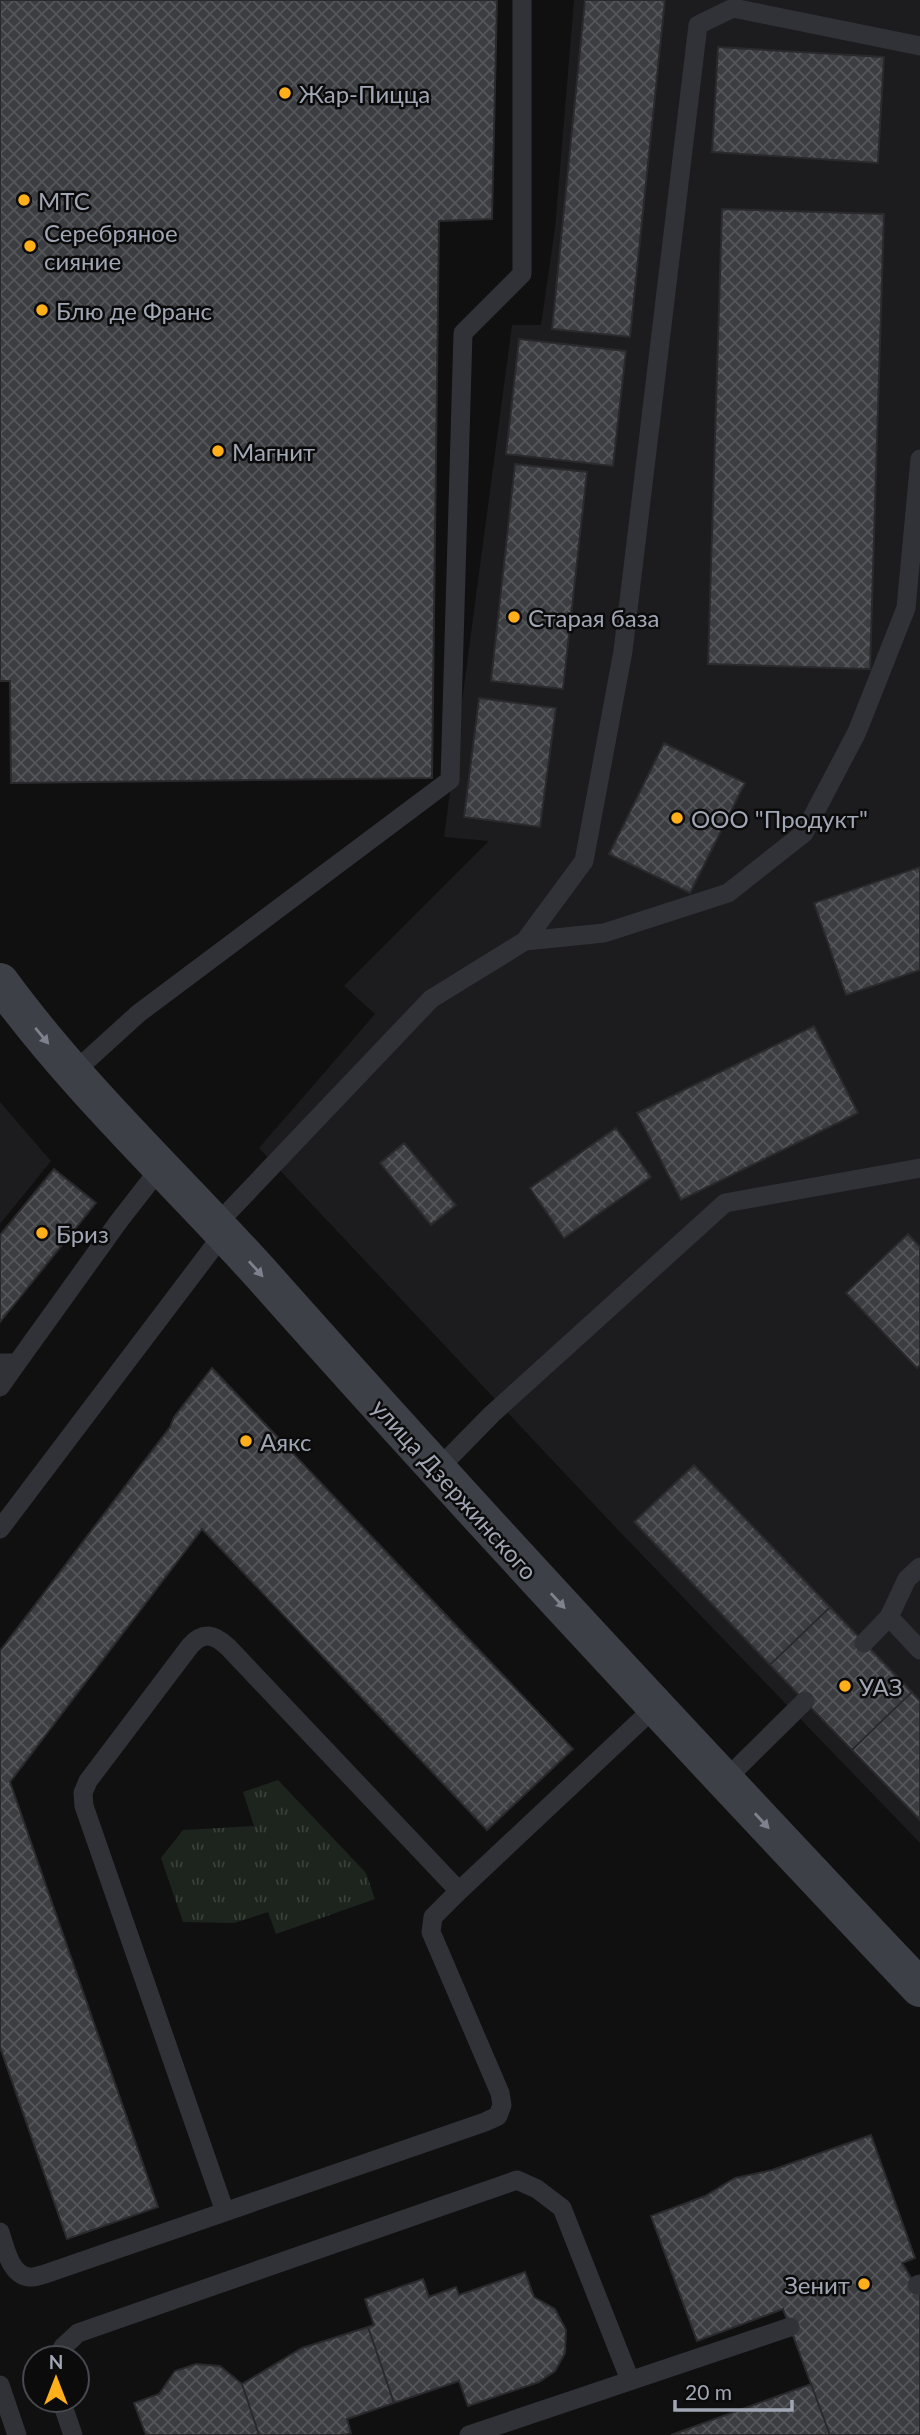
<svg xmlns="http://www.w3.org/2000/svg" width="920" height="2435" font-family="Lato,sans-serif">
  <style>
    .built { fill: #1c1c1e }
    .park { fill: url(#park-tufts) }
    .building { fill: url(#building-cross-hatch); stroke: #2a2a2d; stroke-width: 2 }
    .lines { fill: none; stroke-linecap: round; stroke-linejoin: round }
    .lane { stroke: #303237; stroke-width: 19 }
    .secondary { stroke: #3e4047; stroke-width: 38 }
    .oneway { fill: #7e828d }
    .poi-dot { fill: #ffaf1a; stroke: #0b0b0c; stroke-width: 2.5 }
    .labels { text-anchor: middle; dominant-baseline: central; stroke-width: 5; stroke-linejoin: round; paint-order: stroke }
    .poi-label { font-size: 24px; fill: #a0a6b3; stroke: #0b0b0c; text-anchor: start }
    .street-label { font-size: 24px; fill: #a0a6b3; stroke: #0b0b0c }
  </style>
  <defs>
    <pattern id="park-tufts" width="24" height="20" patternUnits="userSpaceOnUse" patternTransform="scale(1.75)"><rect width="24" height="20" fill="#1c241d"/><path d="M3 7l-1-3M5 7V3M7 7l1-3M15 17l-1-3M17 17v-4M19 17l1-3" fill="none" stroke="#3a413b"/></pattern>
    <pattern id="building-cross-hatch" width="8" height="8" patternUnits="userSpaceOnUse" patternTransform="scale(1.75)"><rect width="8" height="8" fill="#3c3d41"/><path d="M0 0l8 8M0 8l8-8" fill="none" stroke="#55565a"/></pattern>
  </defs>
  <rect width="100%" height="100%" fill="#101011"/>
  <path class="built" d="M574,0H920V1843L619,1531L259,1148L375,1014L344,986L489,841L444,837L512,325H541L555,228Z
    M0,1102L51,1161L0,1224Z"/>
  <path class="park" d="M278,1780L366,1873L375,1899L276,1934L268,1912L234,1923L183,1922L161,1858L183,1830L254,1826L243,1792Z"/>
  <path class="building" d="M0,0H497L492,219L439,221L432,778L11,783L10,681H0Z
    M585,0H665L630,337L552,329Z
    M718,47L884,57L878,163L712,152Z
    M722,209L884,214L870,669L708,664Z
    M519,339L626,351L613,466L506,454Z
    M515,464L587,472L563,689L491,681Z
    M479,698L556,708L540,827L464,817Z
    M664,743L745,783L690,893L609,854Z
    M920,867V970L846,995L814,903Z
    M814,1026L858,1113L681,1200L637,1113Z
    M616,1128L651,1177L564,1238L530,1188Z
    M404,1143L456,1205L431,1225L380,1163Z
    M54,1169L96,1203L0,1322V1235Z
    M908,1234L920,1247V1365L917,1368L846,1293Z
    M212,1368L573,1749L487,1830L202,1529L10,1782L158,2207L67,2239L0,2047V1651L170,1427L174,1417Z
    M694,1465L830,1607L770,1665L634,1522Z
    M830,1607L912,1692L852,1750L770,1665Z
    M912,1692L920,1701V1820L852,1750Z
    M871,2135L915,2258L902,2263L920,2292V2435H830L783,2309L697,2341L651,2216L705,2196L735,2178L772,2170Z
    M525,2272L534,2297L555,2309L566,2330L565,2353L555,2371L539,2382L468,2406L459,2381L394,2403L368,2327L374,2325L365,2299L423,2279L429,2297L456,2287L459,2295Z
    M368,2327L394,2403L347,2419L351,2433L345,2435H259L242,2384L302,2348Z
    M196,2364L220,2366L242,2384L259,2435H146L134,2403L159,2394L175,2371Z
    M811,2384L830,2435H671Z"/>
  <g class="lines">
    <path class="lane" d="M525,941L604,933L728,893L804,833L857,732L906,608L920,459
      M74,1072L139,1013L450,780L463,333L522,274V0
      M216,1225L431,999L525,941L584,861L623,651L698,25L733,8L920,46
      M0,1363H17L119,1221L161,1167
      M0,1387L17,1363
      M437,1470L492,1414L725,1203L920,1168
      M0,1529L224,1233
      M889,1617L907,1579L920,1567
      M864,1643L889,1617L920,1650
      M724,1781L805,1701
      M225,2212L84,1806L83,1793L88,1781L190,1646C203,1631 214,1634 228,1647L459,1891L655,1707
      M0,2232C5,2247 10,2275 29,2277C33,2278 41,2275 45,2274L485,2122L498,2116L502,2105L500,2093L431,1932L433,1917L459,1891
      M917,2285L920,2284
      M57,2358L63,2347L78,2333L517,2180L537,2189L562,2208L630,2380
      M0,2385L17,2435
      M61,2400L73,2435
      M469,2435L790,2327"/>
    <path class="secondary" d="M0,982C78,1089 177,1180 265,1278C479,1519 699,1754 920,1988"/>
  </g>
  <defs><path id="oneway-solid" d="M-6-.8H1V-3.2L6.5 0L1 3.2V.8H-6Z" transform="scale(1.75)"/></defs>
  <g class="oneway">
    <use href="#oneway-solid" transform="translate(42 1036) rotate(50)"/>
    <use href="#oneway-solid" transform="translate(256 1269) rotate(48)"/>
    <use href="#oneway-solid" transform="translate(558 1601) rotate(47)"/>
    <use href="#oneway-solid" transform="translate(762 1821) rotate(47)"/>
  </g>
  <g class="poi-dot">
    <circle cx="285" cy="93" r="7"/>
    <circle cx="24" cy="200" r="7"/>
    <circle cx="30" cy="246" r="7"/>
    <circle cx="42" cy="310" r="7"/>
    <circle cx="218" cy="451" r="7"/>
    <circle cx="514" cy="617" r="7"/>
    <circle cx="677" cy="818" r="7"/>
    <circle cx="42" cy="1233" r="7"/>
    <circle cx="246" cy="1441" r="7"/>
    <circle cx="845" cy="1686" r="7"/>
    <circle cx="864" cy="2284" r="7"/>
  </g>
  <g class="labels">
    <g class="poi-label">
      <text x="299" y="93">Жар-Пицца</text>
      <text x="38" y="200">МТС</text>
      <text x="44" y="232">Серебряное<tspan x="44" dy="28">сияние</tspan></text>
      <text x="56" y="310">Блю де Франс</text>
      <text x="232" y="451">Магнит</text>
      <text x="528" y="617">Старая база</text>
      <text x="691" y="818">ООО "Продукт"</text>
      <text x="56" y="1233">Бриз</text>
      <text x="260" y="1441">Аякс</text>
      <text x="859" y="1686">УАЗ</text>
      <text x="850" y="2284" text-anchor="end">Зенит</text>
    </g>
    <g class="street-label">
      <text transform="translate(455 1489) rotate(48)">улица Дзержинского</text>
    </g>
  </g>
  <g transform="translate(56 2379)"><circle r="33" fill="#0b0b0c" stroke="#47494f" stroke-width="2"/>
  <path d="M0-5L12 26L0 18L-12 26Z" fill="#ffaf1a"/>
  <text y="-10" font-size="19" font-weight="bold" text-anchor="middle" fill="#a0a6b3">N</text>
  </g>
  <path d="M675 2400v10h117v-10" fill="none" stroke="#a0a6b3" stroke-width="3.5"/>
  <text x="685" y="2400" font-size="21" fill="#a0a6b3" stroke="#0b0b0c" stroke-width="5" paint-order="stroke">20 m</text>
</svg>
